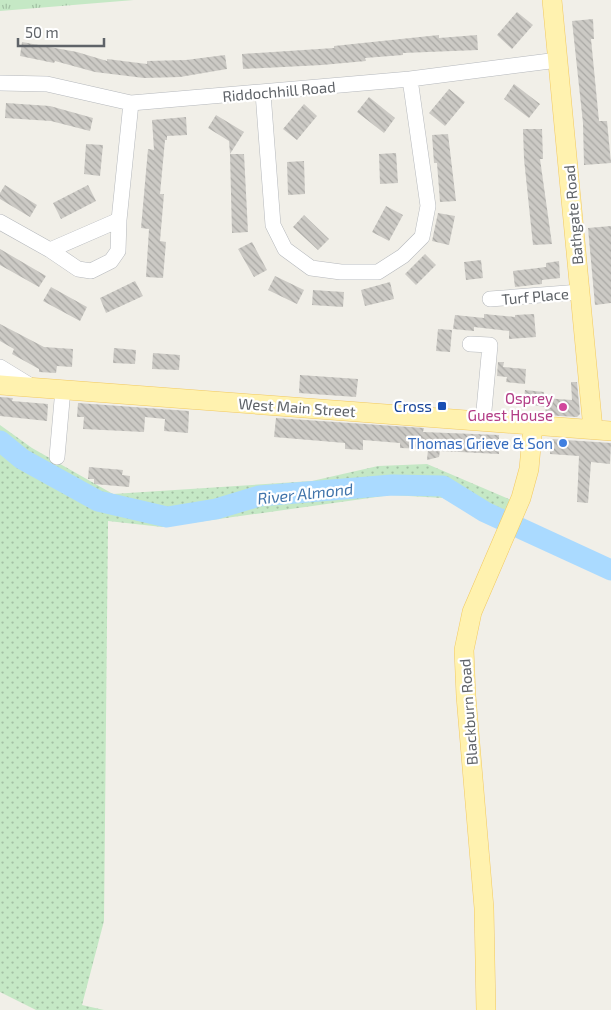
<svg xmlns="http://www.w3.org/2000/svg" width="611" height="1010" font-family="'Exo 2',sans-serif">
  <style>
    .grass { fill: url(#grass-dots) }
    .park { fill: url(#park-tufts) }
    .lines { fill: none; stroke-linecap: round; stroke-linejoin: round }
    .river { stroke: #aadaff; stroke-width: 21 }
    .building { fill: url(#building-back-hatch) }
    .minor-casing { stroke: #b5b8bc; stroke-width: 16 }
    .major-casing { stroke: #f2c960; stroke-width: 20 }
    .minor { stroke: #fff; stroke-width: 15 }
    .major { stroke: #fff2af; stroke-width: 19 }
    .transit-dot { fill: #1a4fb4; stroke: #fff; stroke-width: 2 }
    .hotel-dot { fill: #d1479c; stroke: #fff; stroke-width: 2 }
    .shop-dot { fill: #3f7fe0; stroke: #fff; stroke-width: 2 }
    .labels { text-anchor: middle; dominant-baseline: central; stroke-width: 4.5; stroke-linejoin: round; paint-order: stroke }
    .street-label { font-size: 15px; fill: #5f6368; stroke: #fff }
    .hotel-label { font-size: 15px; fill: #b23c85; stroke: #fff; text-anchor: end }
    .transit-label { font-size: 15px; fill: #164399; stroke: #fff; text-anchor: end }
    .shop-label { font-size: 15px; fill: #366cbe; stroke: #fff; text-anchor: end }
    .water-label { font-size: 16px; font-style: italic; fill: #4174aa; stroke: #fff }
  </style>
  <defs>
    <pattern id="grass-dots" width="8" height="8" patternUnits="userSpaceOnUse" patternTransform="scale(1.25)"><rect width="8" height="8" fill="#c5e8c5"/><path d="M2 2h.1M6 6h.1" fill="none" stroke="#a3c0a4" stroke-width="1.8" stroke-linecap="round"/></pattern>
    <pattern id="park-tufts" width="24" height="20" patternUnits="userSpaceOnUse" patternTransform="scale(1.25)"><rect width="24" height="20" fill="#c5e8c5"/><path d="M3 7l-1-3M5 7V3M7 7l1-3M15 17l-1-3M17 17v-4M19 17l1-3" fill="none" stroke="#a3c0a4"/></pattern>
    <pattern id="building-back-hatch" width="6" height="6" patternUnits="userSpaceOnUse" patternTransform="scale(1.25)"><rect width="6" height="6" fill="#cccac5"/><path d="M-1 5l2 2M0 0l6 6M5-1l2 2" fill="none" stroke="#a9a8a4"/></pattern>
  </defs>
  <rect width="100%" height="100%" fill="#f1efe8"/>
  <path class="grass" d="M0,425L32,448L113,494L312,481L378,466L427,464L511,500L495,527L443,498L391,495L162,527L108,521L104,921L82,1005L104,1010H36L0,992Z"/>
  <path class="park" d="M0,0H134L0,11Z"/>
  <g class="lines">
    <path class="river" d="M0,441L22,459L98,501L167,517L216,509L259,496L392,485L443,486L485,512L611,570"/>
  </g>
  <path class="building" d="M517,12L533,25L512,49L497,35Z
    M593,19L594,39H591L599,121H607L611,163L584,165L583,123L572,21Z
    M439,35V38L477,35L478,50L403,53V55L365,58L366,61L322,65L243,69L242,54L334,48V46Z
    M22,42L77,52L107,61V59L147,64V61L186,60L225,55L227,69L180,77L144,78L95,72L55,61L54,63L20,56Z
    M514,84L540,104L529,118L504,99Z
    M449,89L465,102L445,126L429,113Z
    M369,97L395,118L384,133L357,112Z
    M6,103L50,106L93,118L90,131L51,121L5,118Z
    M304,104L317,116L297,140L283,129Z
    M216,115L244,132L230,154L229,141L208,128Z
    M186,117L187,135L167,136V140H165L160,194H164L160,241L166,242L163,278L146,277L149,229L141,228L148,149L154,150L152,120Z
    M523,129H542L543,159H540L552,244L533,245L524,159Z
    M448,134L456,201L440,202L437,163H434L432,135Z
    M86,144L103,145L100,176L84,174Z
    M396,153L398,183L380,184L379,154Z
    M230,154H244L248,232L232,233Z
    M304,161L305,194L288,195L287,162Z
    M5,185L37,205L30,217L0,199V193Z
    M88,185L96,201L61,219L53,203Z
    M386,206L403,215L389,241L372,232Z
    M438,213L455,216L449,245L432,241Z
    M304,215L329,239L318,250L293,227Z
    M611,226V303L595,305L588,228Z
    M252,242L267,270L254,277L238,249Z
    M0,249L46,276L39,287L0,265Z
    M425,254L436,265L416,285L405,274Z
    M481,260L483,278L466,280L464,262Z
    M559,261L560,278L542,280V284L515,287L513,271L546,267V263Z
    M275,276L304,290L297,304L268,290Z
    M135,281L143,296L106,313L100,298Z
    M390,282L394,299L365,306L361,290Z
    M51,287L87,307L80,321L43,301Z
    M313,290L344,292L343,307L312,305Z
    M484,314L515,317V315L534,314L536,337L509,339V331L474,327V331L453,329L455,315L484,318Z
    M0,324L44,347L73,349L72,367L57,366L56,373L39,372V369L12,354L14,349L0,341Z
    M438,329L452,330L450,352L436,351Z
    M114,348L136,350L135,364L113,363Z
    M153,353L180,355L179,370L152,369Z
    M498,362H504L503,367L526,369L525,384L506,382L507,377L497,376Z
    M300,375L358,379L356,397L299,393Z
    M571,382H577L580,414L577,417L545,415L546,407L523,404L525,390L544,392L543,398L572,400Z
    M0,397L13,398L12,401L48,404L47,421L0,416Z
    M78,403L189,411L188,433L164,431L165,419L145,417L144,432L83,429L84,417H77Z
    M276,418L424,428L423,432L499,435V454L440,451L439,457L427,460L428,449L400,448V443L363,440V450L345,449V443L274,437Z
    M551,439L611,443L610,464L591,462L588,503L577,502L579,456L550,454Z
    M89,467L123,470L122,475L130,476L129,487L94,484V479H88Z"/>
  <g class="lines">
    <g class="minor-casing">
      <path id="minor" d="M0,83L47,84L131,103L410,79L558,60
        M263,93L273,225L285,249L311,268L341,272H378L403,256L422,237L428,206L410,79
        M0,222L50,250L119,220L131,103
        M50,250L78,269L91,271L111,261L118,251L119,220
        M490,299L580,292
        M470,344L490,345L483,421
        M0,367L31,386
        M57,457L63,389"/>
    </g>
    <g class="major-casing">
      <path id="major" d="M552,0L593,429
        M0,385L611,431
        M486,1010L484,908L466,696L464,650L472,612L521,498L529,469L533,425"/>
    </g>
    <use href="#minor" class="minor"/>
    <use href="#major" class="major"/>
  </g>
  <rect class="transit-dot" x="437" y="401" width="10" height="10" rx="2.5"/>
  <circle class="hotel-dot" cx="563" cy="407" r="5"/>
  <circle class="shop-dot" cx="563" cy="443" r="5"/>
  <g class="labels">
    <g class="street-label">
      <text transform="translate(279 91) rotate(-5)">Riddochhill Road</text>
      <text transform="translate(573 215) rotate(-95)">Bathgate Road</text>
      <text transform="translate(535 296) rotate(-5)">Turf Place</text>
      <text transform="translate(297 407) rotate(4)">West Main Street</text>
      <text transform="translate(468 712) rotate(-94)">Blackburn Road</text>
    </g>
    <g class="hotel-label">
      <text x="553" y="398">Osprey<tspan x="553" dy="17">Guest House</tspan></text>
    </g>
    <g class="transit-label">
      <text x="432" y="406">Cross</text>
    </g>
    <g class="shop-label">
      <text x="553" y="443">Thomas Grieve &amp; Son</text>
    </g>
    <g class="water-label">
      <text transform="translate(305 493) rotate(-6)">River Almond</text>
    </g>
  </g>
  <path d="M18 38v8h86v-8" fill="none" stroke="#5f6368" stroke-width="2.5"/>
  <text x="25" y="38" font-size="15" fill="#5f6368" stroke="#ffffff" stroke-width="4" paint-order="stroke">50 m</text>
</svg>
